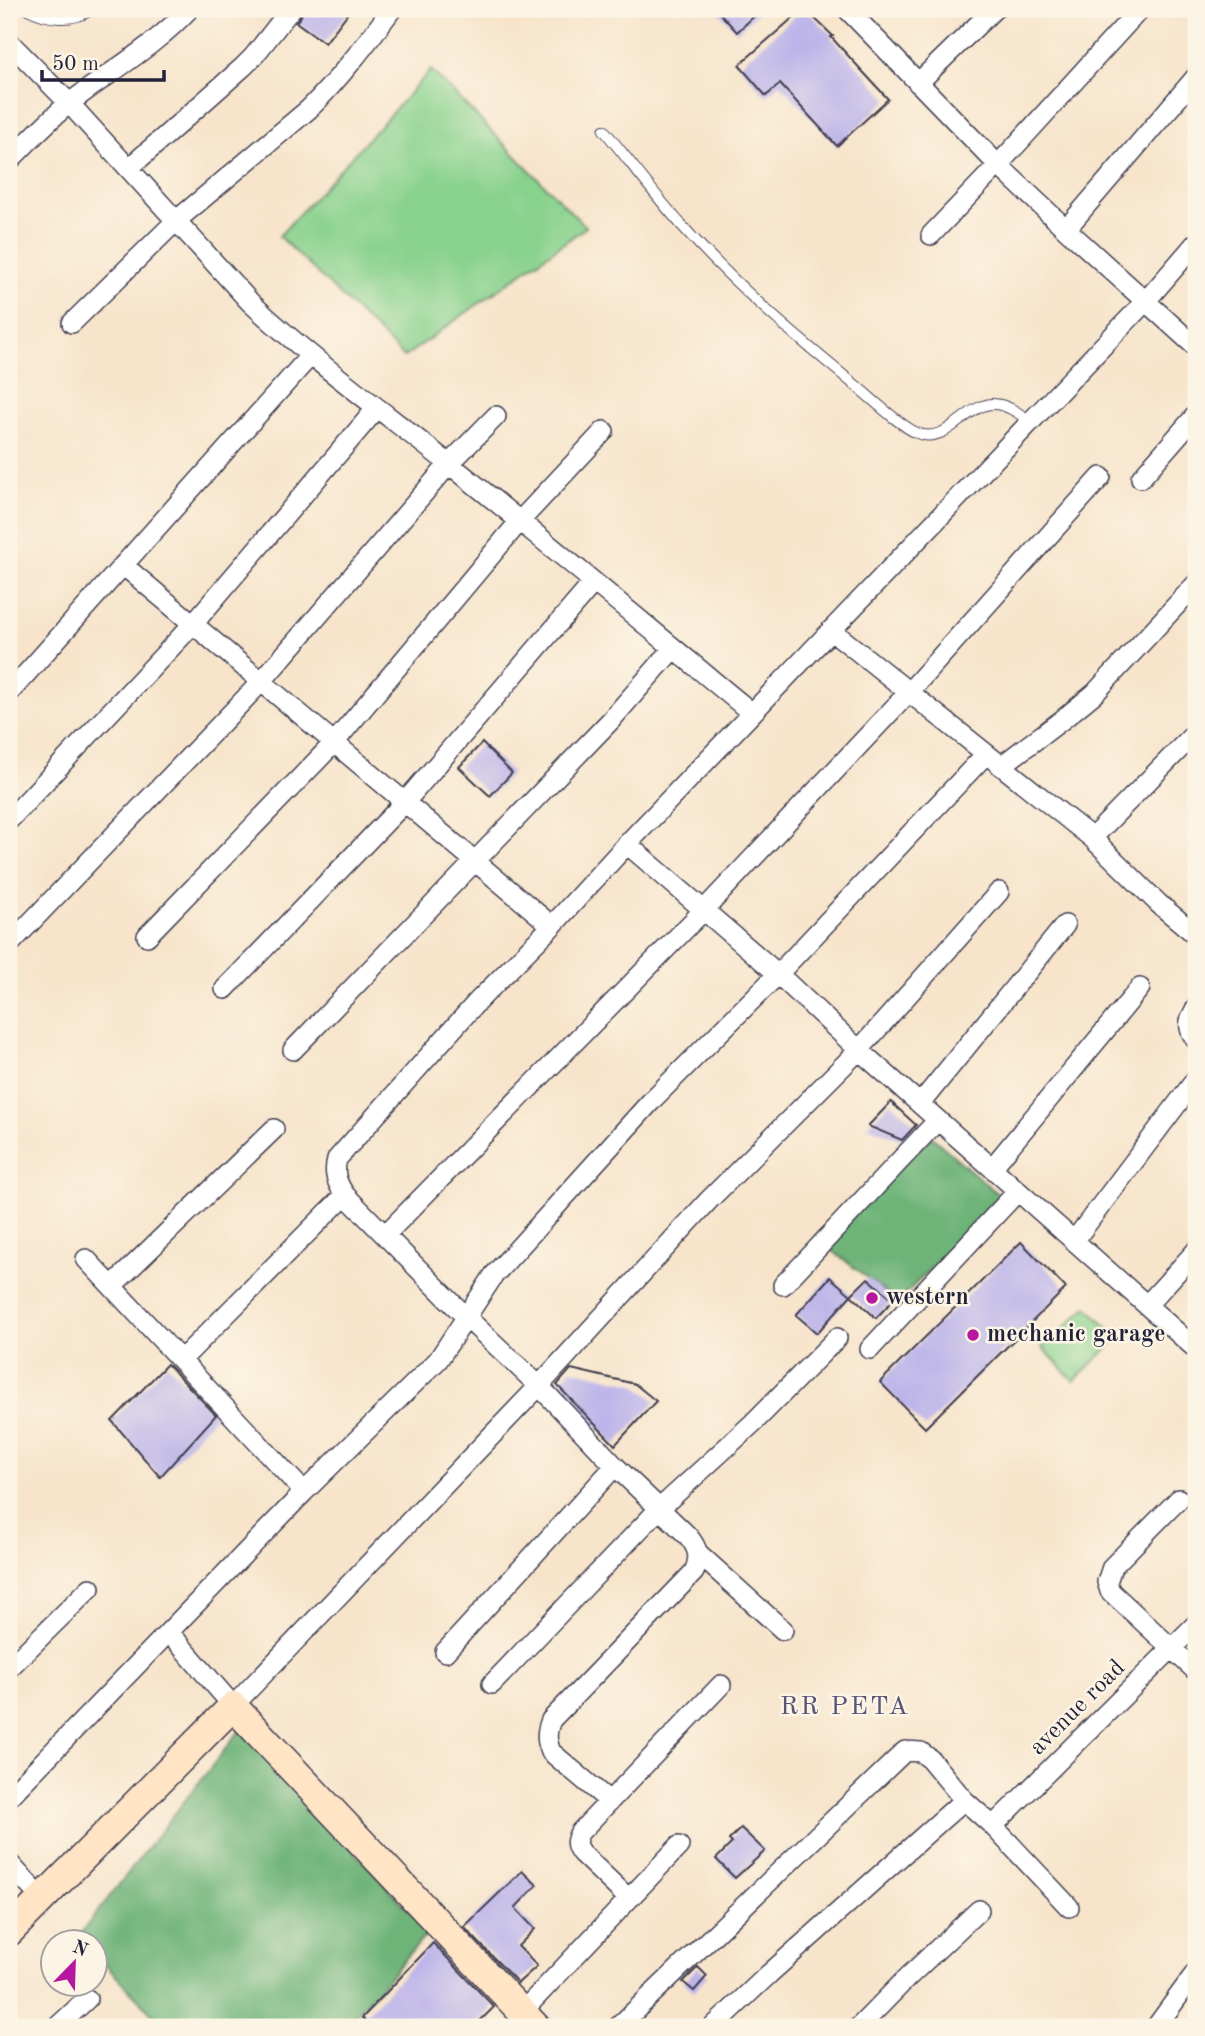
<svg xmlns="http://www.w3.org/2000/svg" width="1205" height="2036" font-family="'Old Standard TT',serif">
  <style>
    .green { fill: #89d28e; stroke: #567a64; stroke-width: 2 }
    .forest { fill: #6eb479; stroke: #486b5a; stroke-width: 2 }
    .building { fill: #bbb3e9 }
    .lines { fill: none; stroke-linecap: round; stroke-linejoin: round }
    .lane-casing { stroke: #423f51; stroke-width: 12 }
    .street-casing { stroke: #423f51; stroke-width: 22 }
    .secondary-casing { stroke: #423f51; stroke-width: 31 }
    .lane { stroke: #fff; stroke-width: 10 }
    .street { stroke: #fff; stroke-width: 19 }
    .secondary { stroke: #ffe4c6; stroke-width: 28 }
    .poi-dot { fill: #b5179e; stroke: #fcf5e5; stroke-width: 2.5 }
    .labels { text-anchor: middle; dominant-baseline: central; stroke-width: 5; stroke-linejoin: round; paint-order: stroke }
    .poi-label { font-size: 24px; font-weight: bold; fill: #22223b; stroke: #fcf5e5; text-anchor: start }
    .street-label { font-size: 24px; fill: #22223b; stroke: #fcf5e5 }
    .neighbourhood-label { font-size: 26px; letter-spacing: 2px; fill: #585578; stroke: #fcf5e5 }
  </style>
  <rect width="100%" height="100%" fill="#fcf5e5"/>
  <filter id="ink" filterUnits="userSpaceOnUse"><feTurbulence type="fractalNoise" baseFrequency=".0143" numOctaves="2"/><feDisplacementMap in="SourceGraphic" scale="14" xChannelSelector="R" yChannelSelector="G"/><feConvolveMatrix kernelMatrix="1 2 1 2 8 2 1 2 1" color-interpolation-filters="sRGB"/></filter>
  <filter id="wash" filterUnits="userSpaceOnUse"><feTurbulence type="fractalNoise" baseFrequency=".00686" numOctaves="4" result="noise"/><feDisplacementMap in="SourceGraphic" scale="28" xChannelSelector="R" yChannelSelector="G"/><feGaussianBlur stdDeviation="1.57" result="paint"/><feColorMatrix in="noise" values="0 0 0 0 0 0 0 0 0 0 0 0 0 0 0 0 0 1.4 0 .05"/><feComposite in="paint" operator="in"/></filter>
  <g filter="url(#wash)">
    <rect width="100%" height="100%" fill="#f7e4cb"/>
    <path class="green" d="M431,70L586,227L404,357L279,236Z
      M1087,1307L1118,1338L1074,1381L1042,1347Z"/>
    <path class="forest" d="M932,1137L1000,1196L898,1302L815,1237Z
      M241,1729L429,1932L349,2022L353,2027H165L95,1954L94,1941H82L78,1937Z"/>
    <g id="blocks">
      <path class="building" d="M303,9H351L325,43L296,22L301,16Z
        M716,9H762L737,32Z
        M803,9H805L833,36L831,37L888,99L837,146L780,84L766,96L739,65Z
        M482,743L512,773L490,796L459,767Z
        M891,1102L916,1125L902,1140L868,1126Z
        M1021,1242L1066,1288L925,1428L880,1382Z
        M830,1277L851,1295L817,1333L796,1315Z
        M868,1278L893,1300L876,1318L851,1295Z
        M167,1364L216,1415L160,1477L112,1421Z
        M571,1369L635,1384L656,1401L615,1445L557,1385Z
        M741,1828L765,1851L735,1878L716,1859L732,1843L729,1840Z
        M522,1871L537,1885L515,1908L535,1929L518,1946L537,1966L518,1983L464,1927Z
        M433,1943L494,2007L474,2027H372L362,2018Z
        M698,1967L707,1976L694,1991L683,1982Z"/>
    </g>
  </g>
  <g filter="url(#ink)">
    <use href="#blocks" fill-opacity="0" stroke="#423f51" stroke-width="2"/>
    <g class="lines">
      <g class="lane-casing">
        <path id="lane" d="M28,9C47,19 73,23 92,9
          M604,130C631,163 657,198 685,229C736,286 795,336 854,384C869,396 900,426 917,433C947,446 966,404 993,404C1007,404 1020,414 1031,422"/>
      </g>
      <g class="street-casing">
        <path id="street" d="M847,9L998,165L1066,229L1196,347
          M9,42L69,103L250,302C312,360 381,410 448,463C551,545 651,630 752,713
          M918,83L994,9
          M9,161C29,141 49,119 71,102C111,71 155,46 189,9
          M129,168L243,67L253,57L291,9
          M1066,229L1196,77
          M931,235L998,165L1140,9
          M72,323L177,220L309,109C340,78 366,44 392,9
          M1141,478L1196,415
          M123,565L552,926
          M831,630L1092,838L1159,904L1196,935
          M9,693L310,356
          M1001,766L1062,720L1095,693L1196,584
          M9,820L193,624L377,408
          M1092,838L1196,732
          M627,844L778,974L986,754
          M147,936L334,743L519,522L604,431
          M9,945L261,682L449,464L496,416
          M225,989L405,802L593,583
          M1196,1008C1188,1021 1187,1028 1196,1040
          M293,1050L611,720L673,649
          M920,1104L1065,925
          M992,1168L1140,988
          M385,1235L704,910L909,692L1101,477
          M1074,1241L1196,1079
          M86,1259L304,1492
          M783,1285L938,1120
          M112,1286L274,1129
          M1147,1305L1196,1251
          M870,1349L1018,1191
          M181,1360L345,1195
          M1179,1499L1112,1567L1107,1582L1110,1591L1196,1671
          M699,1554L783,1630
          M169,1632L233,1706L539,1386L709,1200L859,1050L999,892
          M445,1652L615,1466
          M9,1668L90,1588
          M492,1684L659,1509L753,1423L837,1338
          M9,1797L304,1492L438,1360L494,1275L654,1098L778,974L859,1050L1196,1349
          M609,1801L551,1752C546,1740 546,1732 551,1720L694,1572C701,1557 698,1548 688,1536L615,1466L539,1386L466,1317L345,1195C337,1183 333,1174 337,1159L476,1003L552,926L627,844L1145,302L1196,243
          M993,1826L1196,1624
          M9,1863L42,1899
          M629,1899L581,1853C575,1845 575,1841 580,1832L721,1685
          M522,2012L679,1846
          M57,2027L87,1999
          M618,2027L905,1751L921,1752L930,1759L964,1800L993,1826L1069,1907
          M713,2027L769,1974L964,1800
          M859,2027L907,1978L979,1910
          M1156,2027L1196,1972"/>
      </g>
      <g class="secondary-casing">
        <path id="secondary" d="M9,1932L233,1706L536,2027"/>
      </g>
      <use href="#lane" class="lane"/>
      <use href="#street" class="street"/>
      <use href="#secondary" class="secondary"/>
    </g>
  </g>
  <g class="poi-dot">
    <circle cx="872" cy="1298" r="7"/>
    <circle cx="973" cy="1335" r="7"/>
  </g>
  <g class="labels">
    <g class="poi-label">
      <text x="886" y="1298">western</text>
      <text x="987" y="1335">mechanic garage</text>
    </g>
    <g class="street-label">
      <text transform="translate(1078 1708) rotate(-45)">avenue road</text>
    </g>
    <g class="neighbourhood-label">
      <text x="845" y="1707">RR PETA</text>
    </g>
  </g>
  <rect width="1205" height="2036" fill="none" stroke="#fcf5e5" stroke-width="35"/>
  <g transform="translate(74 1963) rotate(23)"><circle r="33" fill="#fcf5e5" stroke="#a5a1a1" stroke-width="2"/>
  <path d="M0-5L12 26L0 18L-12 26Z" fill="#b5179e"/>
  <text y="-10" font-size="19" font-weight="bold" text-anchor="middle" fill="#22223b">N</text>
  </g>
  <path d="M42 70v10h122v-10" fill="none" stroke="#22223b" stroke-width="3.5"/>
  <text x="52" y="70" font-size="21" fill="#22223b" stroke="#fcf5e5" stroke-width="5" paint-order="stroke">50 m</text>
</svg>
